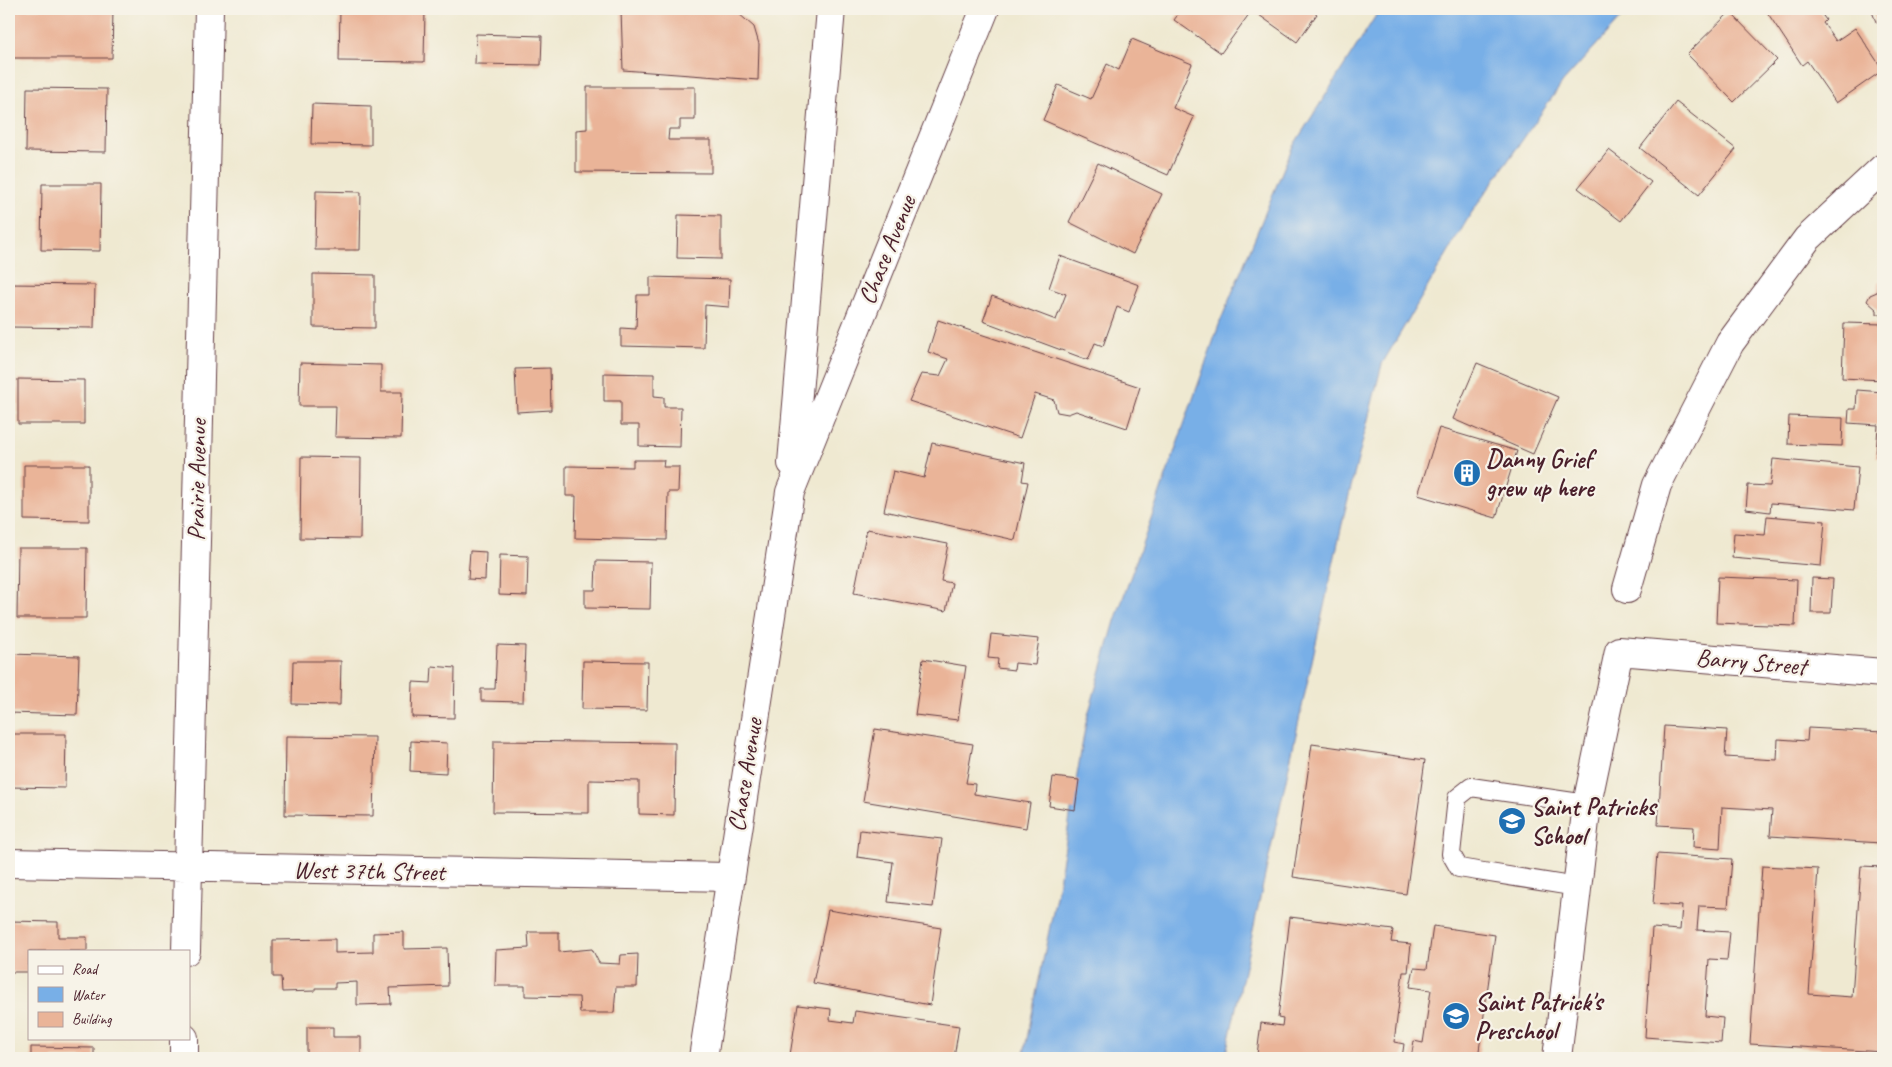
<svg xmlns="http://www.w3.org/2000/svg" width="1892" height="1067" font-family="Caveat,sans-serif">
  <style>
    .water { fill: #78afe7; stroke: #616789 }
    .building { fill: #eab498 }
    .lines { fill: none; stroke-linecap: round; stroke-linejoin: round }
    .service-casing { stroke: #633d44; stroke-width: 20 }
    .minor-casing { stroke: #633d44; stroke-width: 30 }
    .service { stroke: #fff; stroke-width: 18 }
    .minor { stroke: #fff; stroke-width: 28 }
    .labels { text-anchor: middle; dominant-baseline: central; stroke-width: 4.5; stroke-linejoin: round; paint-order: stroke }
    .street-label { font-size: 25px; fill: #4a1f2b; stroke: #f7f3e8 }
    .poi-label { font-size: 25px; font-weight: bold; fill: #4a1f2b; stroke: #f7f3e8; text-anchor: start }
  </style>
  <rect width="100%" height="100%" fill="#f7f3e8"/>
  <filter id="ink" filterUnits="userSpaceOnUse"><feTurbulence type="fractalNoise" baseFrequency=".02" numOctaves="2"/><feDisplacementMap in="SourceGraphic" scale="10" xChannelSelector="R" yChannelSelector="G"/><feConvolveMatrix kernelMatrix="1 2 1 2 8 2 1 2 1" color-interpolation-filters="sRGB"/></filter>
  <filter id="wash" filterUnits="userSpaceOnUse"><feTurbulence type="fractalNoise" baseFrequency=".0096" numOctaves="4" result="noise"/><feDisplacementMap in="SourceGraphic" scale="20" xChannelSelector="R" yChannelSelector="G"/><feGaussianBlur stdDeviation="1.12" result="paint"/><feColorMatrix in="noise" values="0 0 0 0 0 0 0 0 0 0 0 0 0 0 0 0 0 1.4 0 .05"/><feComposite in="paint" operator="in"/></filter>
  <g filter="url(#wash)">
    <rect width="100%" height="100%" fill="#efe9d1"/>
    <path class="water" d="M1380,9H1629L1563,82L1470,215L1382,364L1344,515L1225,1058H1023L1059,882L1086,722L1115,621L1220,322L1292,148Z"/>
    <g id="blocks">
      <path class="building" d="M9,9H113L112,58H9Z
        M340,9H425L424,62L339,61Z
        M658,9H714L738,13L754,27L759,44L758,80L623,70L621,10Z
        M1182,9H1310L1317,14L1297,42L1252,10L1221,53L1174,20Z
        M1765,9H1818L1826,20L1823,23L1836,41L1855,28L1883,70L1836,103L1807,61L1802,65Z
        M1871,9H1883V19L1876,22Z
        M1730,12L1777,60L1734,102L1687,54Z
        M476,34L542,36L541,65L475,64Z
        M1132,39L1192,64L1173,108L1194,117L1168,175L1043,120L1058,85L1091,99L1107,64L1119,70Z
        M587,87H695V120H680V129H669L668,140H711V173L576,172V130L587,129Z
        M27,88L107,89L106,152L26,151Z
        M1676,102L1736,149L1699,195L1640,148Z
        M312,104L371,106V145L311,144Z
        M1609,150L1651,182L1621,221L1578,188Z
        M1098,163L1162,194L1133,254L1069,222Z
        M42,184H101L100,251L41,250Z
        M316,191L361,192L360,250H315Z
        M678,215L721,216V259L677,258Z
        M1060,256L1139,285L1129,312L1117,307L1103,346L1095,343L1088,360L983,321L992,296L1056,320L1066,294L1049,288Z
        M313,274L375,275V328L313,327Z
        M650,277L730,279L729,307L705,305L704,348L621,346V328L636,329L637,295H650Z
        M1883,280V314H1877V310L1867,301L1870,295L1877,292L1878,282Z
        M9,284L95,285L94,328L9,327Z
        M938,320L1140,387L1127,428L1076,411L1068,414L1057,412L1054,400L1035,394L1020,438L909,401L921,374L940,376L948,359L928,352Z
        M1844,323L1883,324V380L1842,378Z
        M300,363L381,365V392H402L401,438L335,437L336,406H299Z
        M1477,363L1558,397L1533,454L1453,419Z
        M550,368L551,410L517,412L515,369Z
        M604,373L654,374V396L664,397V407H681L680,447L639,446V425H621V401H604Z
        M18,379L84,380V424H18Z
        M1857,390L1883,392V457H1876L1878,425L1848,423L1849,409H1856Z
        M1789,416L1843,418L1842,446L1788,444Z
        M1439,428L1517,451L1496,518L1418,495Z
        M932,443L1025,463L1022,481L1028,482L1015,540L884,511L893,471L924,478Z
        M301,457L361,458L360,539L300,538Z
        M1773,459L1858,467L1854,510L1771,503L1770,512L1746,509L1748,485L1770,486Z
        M633,460H664L663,467H679L678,492H668L667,540L575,538L576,496H566V466L633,467Z
        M24,465H89V521L24,520Z
        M1767,516L1825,521L1821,566L1732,558L1734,533L1765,535Z
        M867,529L948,544L941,581L952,583L946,611L854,593Z
        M18,548H87L86,618H17Z
        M470,551L486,552L485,580L468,579Z
        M500,555L528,556L527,596L499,595Z
        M596,561L651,562L650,609L585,608V590H595Z
        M1718,577L1797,580L1795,626L1716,623Z
        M1812,578L1833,579L1831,613H1811Z
        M991,634L1039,639L1035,665L1015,663L1014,670L997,668L998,659L988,658Z
        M497,645L525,646L523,702L481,701V689H495Z
        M9,654L79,656L77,715L9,713Z
        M923,659L966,666L958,720L915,715Z
        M293,661H341L340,705L292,704Z
        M583,661L648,662L647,710L582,709Z
        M432,666L455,668L454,718L412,717L413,682L431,683Z
        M1664,726L1727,730L1725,757L1777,760L1778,739L1807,741L1808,728L1883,732V816L1881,843L1770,836L1772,810L1722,807L1720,849L1693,847L1694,827L1658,825Z
        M875,729L973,744L966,783L975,784L974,794L1030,803L1026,828L863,801Z
        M9,734H66L65,788L9,787Z
        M286,736L375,737L373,816L285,815Z
        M411,741L447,743L446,773L410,771Z
        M494,741L675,743L674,815L639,814V781L589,780V813L493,812Z
        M1312,744L1425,760L1406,894L1293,877Z
        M1053,777L1079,780L1075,810L1049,806Z
        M860,830L942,839L933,907L888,902L893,862L857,857Z
        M1657,854L1732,859L1728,907L1699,906L1697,930L1730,932L1727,960L1709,959L1705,1016L1723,1018L1721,1043L1645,1037L1652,928L1680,930L1682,906L1653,904Z
        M1762,866L1818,869L1809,994L1852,997L1861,866L1883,867V1052L1750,1044Z
        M828,910L941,928L930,1005L813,983Z
        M1290,917L1393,930L1391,942L1411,944L1408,972H1403L1394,1042L1404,1044L1402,1058H1285L1257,1055L1261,1023L1282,1026L1283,1019L1278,1018Z
        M9,921L58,922V937H87V951H29V972H9Z
        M1433,926L1495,935L1478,1058H1411L1414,1041L1423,1043L1431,990L1410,987L1414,968L1427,969Z
        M404,932V949L447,948L448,986L390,988L391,1004L357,1005V982L335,983V988H315V991L282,992L281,977H273V940L335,939V953L373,952V933Z
        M528,932H559V952L592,949L599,963L620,964L621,955L638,954L637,987H616L614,1013H580L579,997L525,996V986H495L496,950L529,948Z
        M798,1005L831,1009L830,1020L853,1023L855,1011L959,1026L954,1058H804L790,1055Z
        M307,1027H333V1037H361V1058H307Z
        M31,1047L94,1048V1058H31Z"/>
    </g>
  </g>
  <g filter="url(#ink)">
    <use href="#blocks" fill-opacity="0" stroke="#633d44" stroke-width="1"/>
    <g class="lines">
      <g class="service-casing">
        <path id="service" d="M1577,887L1459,868L1451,854L1457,798L1471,787L1587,804"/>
      </g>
      <g class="minor-casing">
        <path id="minor" d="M792,463L831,9
          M1627,589L1657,485L1730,343L1807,239L1883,168
          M9,863L729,877
          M186,951L209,9
          M184,1058V1038
          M703,1058L790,492L985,9
          M1557,1058L1587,804L1619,651L1883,673"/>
      </g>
      <use href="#service" class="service"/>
      <use href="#minor" class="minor"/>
    </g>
  </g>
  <defs>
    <g id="building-disc" transform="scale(1.4375)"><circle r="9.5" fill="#1f6fb2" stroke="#f7f3e8"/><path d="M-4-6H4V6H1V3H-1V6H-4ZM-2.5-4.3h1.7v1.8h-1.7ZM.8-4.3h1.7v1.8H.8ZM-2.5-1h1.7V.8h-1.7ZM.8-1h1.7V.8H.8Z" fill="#fff"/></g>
    <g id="school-disc" transform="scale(1.4375)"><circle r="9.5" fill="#1f6fb2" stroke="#f7f3e8"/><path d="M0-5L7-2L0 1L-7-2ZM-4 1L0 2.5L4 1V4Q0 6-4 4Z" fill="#fff"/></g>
  </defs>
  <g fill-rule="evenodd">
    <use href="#building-disc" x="1467" y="473"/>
    <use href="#school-disc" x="1512" y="821"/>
    <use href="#school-disc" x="1456" y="1016"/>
  </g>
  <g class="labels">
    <g class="street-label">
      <text transform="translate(887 250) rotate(-68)">Chase Avenue</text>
      <text transform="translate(197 480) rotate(-89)">Prairie Avenue</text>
      <text transform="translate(1751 662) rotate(5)">Barry Street</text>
      <text transform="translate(745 775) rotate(-81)">Chase Avenue</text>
      <text transform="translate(369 871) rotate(1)">West 37th Street</text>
    </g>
    <g class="poi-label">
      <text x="1486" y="459">Danny Grief<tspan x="1486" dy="29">grew up here</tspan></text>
      <text x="1531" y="807">Saint Patricks<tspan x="1531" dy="29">School</tspan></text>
      <text x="1475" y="1002">Saint Patrick's<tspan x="1475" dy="29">Preschool</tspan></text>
    </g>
  </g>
  <rect width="1892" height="1067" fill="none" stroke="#f7f3e8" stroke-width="30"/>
  <rect x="28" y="950" width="162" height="90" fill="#f7f3e8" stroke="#b29e9c"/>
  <rect x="38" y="966" width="25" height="8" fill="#ffffff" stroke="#b29e9c"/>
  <text x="72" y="974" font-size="15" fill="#4a1f2b">Road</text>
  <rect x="38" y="987" width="25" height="15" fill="#78afe7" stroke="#b29e9c"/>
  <text x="72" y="1000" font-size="15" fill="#4a1f2b">Water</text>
  <rect x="38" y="1012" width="25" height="15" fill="#eab498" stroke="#b29e9c"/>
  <text x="72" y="1024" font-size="15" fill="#4a1f2b">Building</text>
</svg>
